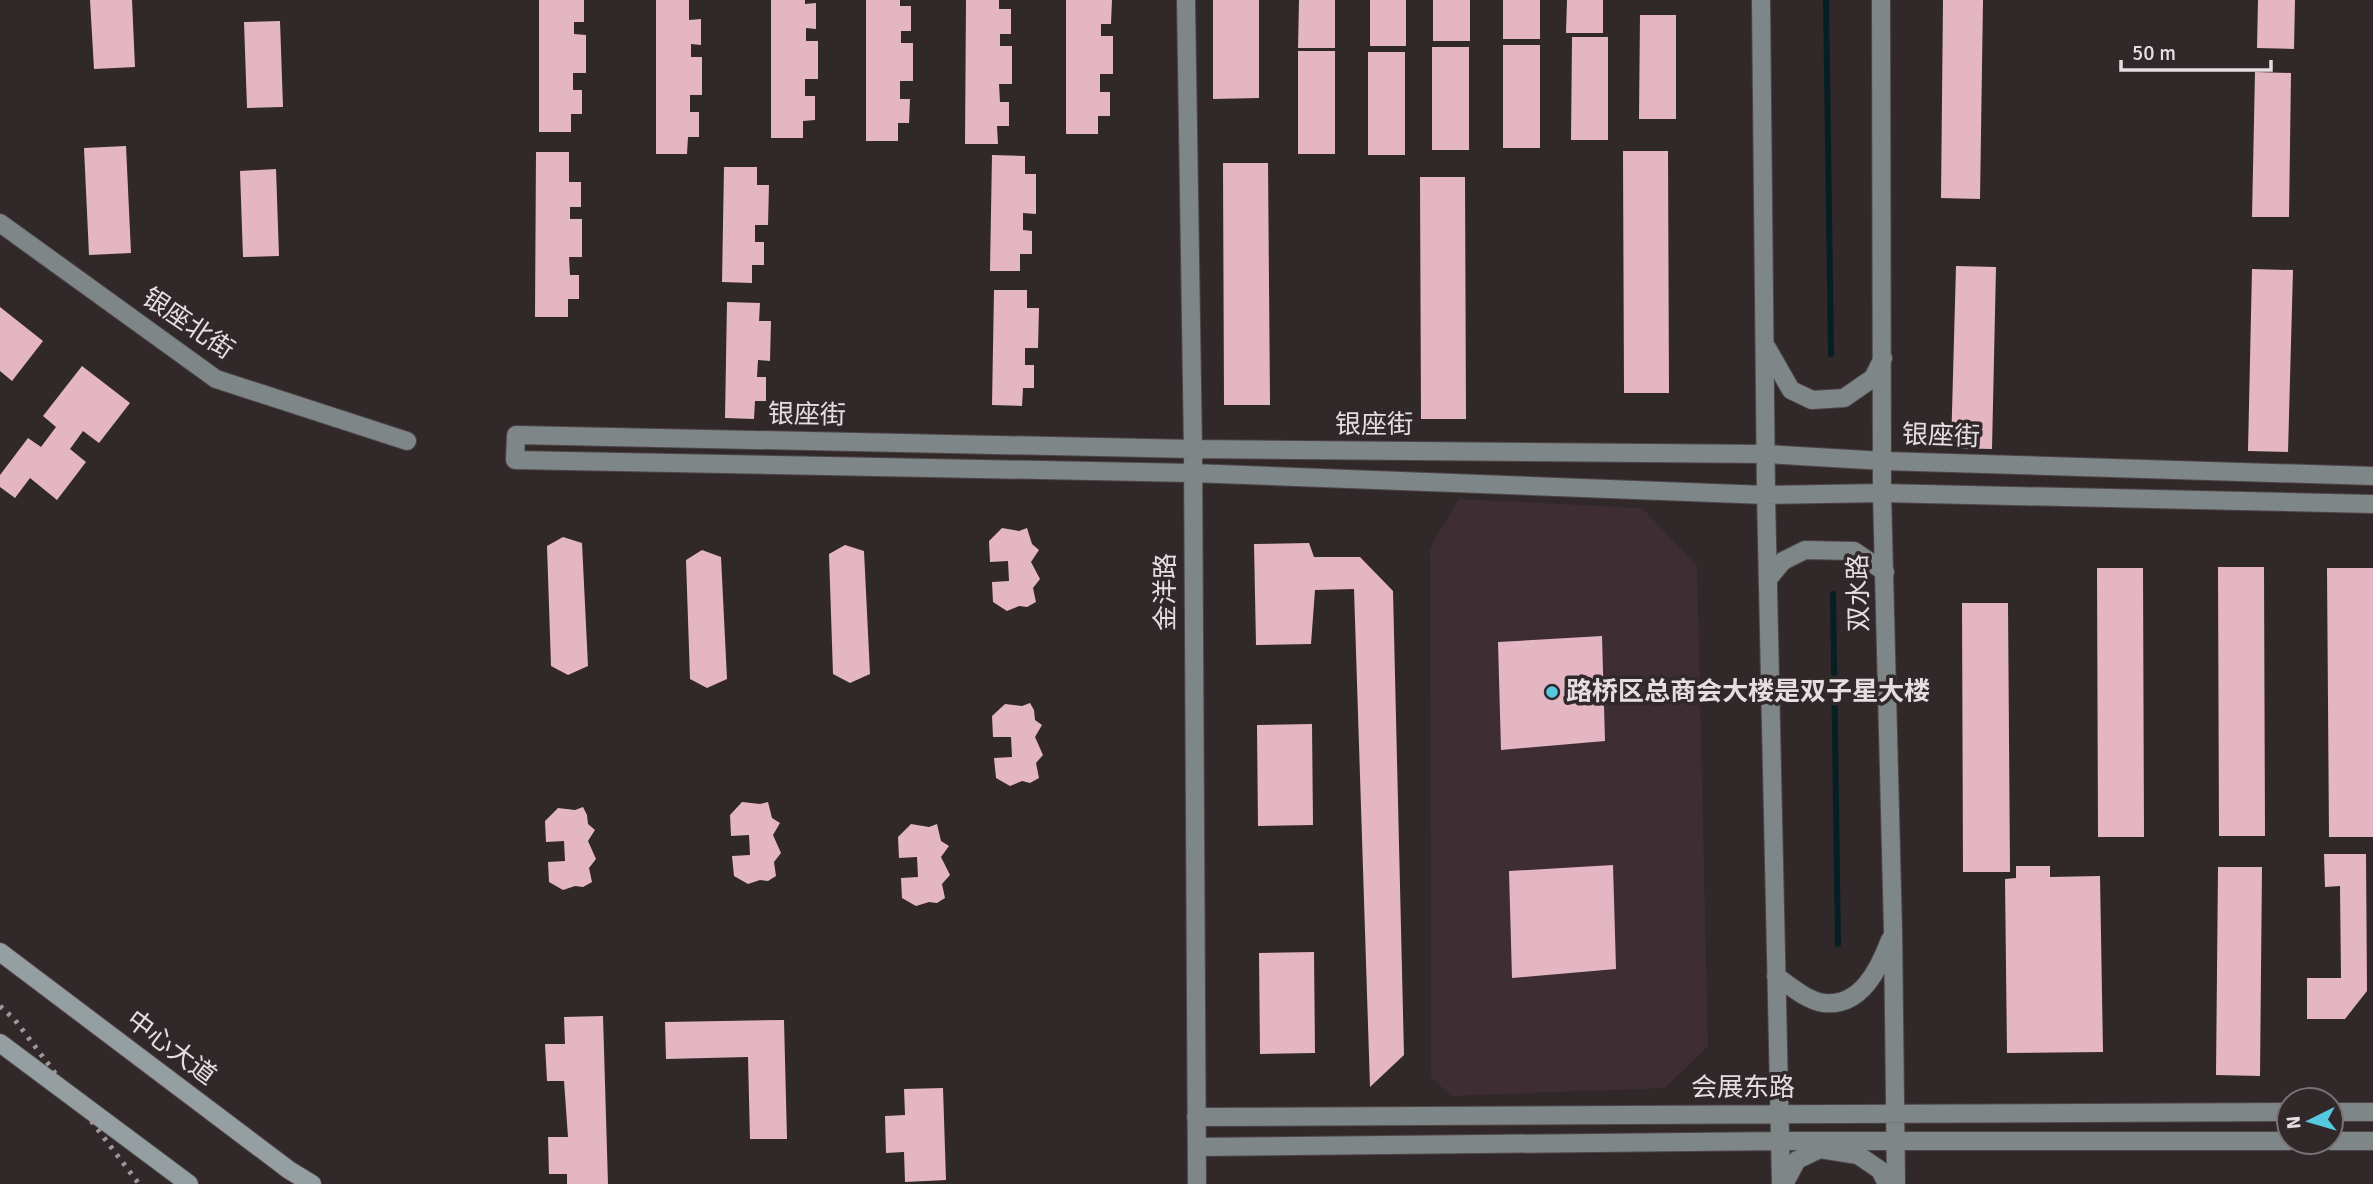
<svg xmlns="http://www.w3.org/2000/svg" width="2373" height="1184" font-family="Signika,'Noto Sans SC',sans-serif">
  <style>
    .built { fill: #3e2e33 }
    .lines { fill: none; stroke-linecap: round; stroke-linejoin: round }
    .stream { stroke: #052025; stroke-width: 6 }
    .building { fill: #e4b6c3 }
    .secondary-casing { stroke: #4e4547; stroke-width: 20 }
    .primary-casing { stroke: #4e4547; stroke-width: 20 }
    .secondary { stroke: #7e8688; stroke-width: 18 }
    .primary { stroke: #959fa1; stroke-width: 18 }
    .rail { stroke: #9f989a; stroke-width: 5; stroke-dasharray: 3.5 7; stroke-linecap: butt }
    .poi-dot { fill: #56c9e1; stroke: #31282a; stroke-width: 2.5 }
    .labels { text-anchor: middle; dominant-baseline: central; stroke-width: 7; stroke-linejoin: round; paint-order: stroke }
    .street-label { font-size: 26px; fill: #e4dee0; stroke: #31282a }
    .poi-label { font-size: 26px; font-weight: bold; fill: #e4dee0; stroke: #31282a; text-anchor: start }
  </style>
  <rect width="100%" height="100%" fill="#31282a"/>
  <path class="built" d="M1459,499L1642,508L1697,566L1708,1046L1665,1088L1451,1096L1431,1077L1430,548Z"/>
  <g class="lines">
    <path class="stream" d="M1826,0L1831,354
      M1833,594L1838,944"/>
  </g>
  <path class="building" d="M90,0H132L135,67L94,69Z
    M539,0H584V22H574V34L586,35V73H573V90H582V114H571V132H539Z
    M656,0H689V20L701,19V45L691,44V57H702V95H690V112H699V137H688L687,154H656Z
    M771,0H805V4L816,3V29L806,28V41H818V79H805V96H815V120L803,121V138H771Z
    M866,0H900V6H911V31H901V43H913V81H900V99H910L909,123H898V141H866Z
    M966,0H999V9H1011V34H1000V46H1012V84H999L1000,102H1009V126H997L998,144H965Z
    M1066,0H1112L1111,24H1101V36H1113V74H1100V92H1110V116H1098V134H1066Z
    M1213,0H1259V98L1213,99Z
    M1299,0H1335V48H1298Z
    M1370,0H1406V46H1370Z
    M1433,0H1470V41H1433Z
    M1503,0H1540V39H1503Z
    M1567,0H1603V33H1566Z
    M1943,0H1983L1980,199L1941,198Z
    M2258,0H2295L2294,49L2257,48Z
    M1640,15H1676V119H1639Z
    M280,21L283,107L247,108L244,22Z
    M1572,37H1608V140H1571Z
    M1503,45H1540V148H1503Z
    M1432,47H1469V150H1432Z
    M1298,51H1335V154H1298Z
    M1368,52H1405V155H1368Z
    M2255,72L2291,73L2289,217H2252Z
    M126,146L131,253L89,255L84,148Z
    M1623,151H1668L1669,393H1624Z
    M536,152H569V182H581V207H570V219H582V257H569L570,275H579V299H568V317H535Z
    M992,155L1025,156V174H1036V214L1023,213V230L1032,231V254H1020V271H990Z
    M1223,163H1268L1270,405H1224Z
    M724,167H757V185H769L768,225H755V242H764V265H752V283L722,282Z
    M276,169L279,256L243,257L240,171Z
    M1420,177H1465L1466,419H1421Z
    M1956,266L1996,267L1992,449L1951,448Z
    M2252,269L2293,270L2288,452L2248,451Z
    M994,290H1027V308H1039L1038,348H1025V365H1034V388H1023L1022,406L992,405Z
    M727,302L760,303L759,321H771L770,361L758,360L757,377H766V401H755L754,419L725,418Z
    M0,307L43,341L12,381L0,371Z
    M82,366L130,403L99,443L83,431L70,449L86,462L57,500L30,478L15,498L0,487V475L28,438L41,447L56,427L43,416Z
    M1002,528L1019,531L1027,528L1032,544L1039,550L1031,562L1040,579L1033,588L1036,602L1027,607L1019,606L1007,611L993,602L992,582L1009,581L1008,561L990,562L989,541Z
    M563,537L582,543L588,666L568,675L551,666L547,546Z
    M1309,543L1314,557H1360L1393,591L1404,1055L1370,1087L1354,589L1315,590L1311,644L1256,645L1254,544Z
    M845,545L864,551L870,674L850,683L833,674L829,554Z
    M702,550L721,557L727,679L707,688L690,679L686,560Z
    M2218,567H2264L2265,836H2219Z
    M2097,568H2143L2144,837H2098Z
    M2327,568H2373V837H2329Z
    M1962,603H2008L2010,872H1963Z
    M1602,636L1605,741L1501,750L1498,642Z
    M1030,703L1034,710L1035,720L1042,725L1035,737L1043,755L1036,763L1039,778L1030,783L1022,781L1010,786L996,778L994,758L1012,757L1011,737H993L992,716L1005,704L1022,706Z
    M1312,724L1313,825L1258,826L1257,725Z
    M742,802L760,804L768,802L772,818L780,823L773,835L781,853L774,862L776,876L768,881L760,880L748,884L734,876L732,856L750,855L749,835L731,836L730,815Z
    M583,807L587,815L588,824L595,830L588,841L596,859L589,868L592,882L583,887L575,886L563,890L549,882L548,862L565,861L564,841L546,842L545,821L558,808L575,810Z
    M911,824L929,827L937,824L941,841L949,846L941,857L950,875L942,884L945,898L937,903L929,902L916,906L902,898L901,878L918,877L917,857L899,858L898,837Z
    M2324,854H2366L2367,991L2345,1019H2307V978H2341L2340,886L2325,887Z
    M1613,865L1616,969L1512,978L1509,871Z
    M2016,866H2050V877L2100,876L2103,1052L2007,1053L2005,879L2016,878Z
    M2218,867H2262L2260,1076L2216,1075Z
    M1314,952L1315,1053L1260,1054L1259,953Z
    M603,1016L608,1184H567V1174H549L548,1137H568L564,1081H547L545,1044H565L564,1017Z
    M784,1020L787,1139H750L748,1057L666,1059L665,1022Z
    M943,1088L946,1180L905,1182L904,1152L886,1153L885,1116L905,1115L904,1089Z"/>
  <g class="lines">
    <g class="secondary-casing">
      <path id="secondary" d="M1186,0L1193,449L1197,1184
        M1761,0L1766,495L1781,1184
        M1881,0L1882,493L1893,931L1896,1184
        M0,223L216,379L407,441
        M1767,348L1791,390L1812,400L1844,398L1873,378L1883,358
        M2373,476L1884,461L1767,454L1193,449L516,435L515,460L1192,473L1766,495L1882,493L2373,504
        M1768,579L1783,561L1805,550L1854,551L1885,572
        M1776,976C1789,985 1807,1001 1824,1003C1861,1007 1879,969 1890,940
        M2331,1112H2373
        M1196,1117L2289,1112
        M2331,1141H2373
        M1197,1147L1780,1141H2289
        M1784,1184L1797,1160L1820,1149L1858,1155L1880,1170L1887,1184"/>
    </g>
    <g class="primary-casing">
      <path id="primary" d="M0,952L289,1170L312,1184
        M0,1043L189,1184"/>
    </g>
    <use href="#secondary" class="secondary"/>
    <use href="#primary" class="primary"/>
    <path class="rail" d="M0,1006L15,1020L139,1184"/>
  </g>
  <circle class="poi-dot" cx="1552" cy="692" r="7"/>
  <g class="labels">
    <g class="street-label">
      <text transform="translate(188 324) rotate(34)">银座北街</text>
      <text transform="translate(807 415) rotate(1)">银座街</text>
      <text x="1374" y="425">银座街</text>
      <text transform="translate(1941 436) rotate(2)">银座街</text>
      <text transform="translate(1166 592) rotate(-90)">金洋路</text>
      <text transform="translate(1859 593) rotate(-91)">双水路</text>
      <text transform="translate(171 1048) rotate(37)">中心大道</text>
      <text x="1743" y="1088">会展东路</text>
    </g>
    <g class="poi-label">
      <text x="1566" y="692">路桥区总商会大楼是双子星大楼</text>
    </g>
  </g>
  <g transform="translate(2310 1121) rotate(265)"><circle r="33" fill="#31282a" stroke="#797173" stroke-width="2"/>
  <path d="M0-5L12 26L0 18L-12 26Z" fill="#56c9e1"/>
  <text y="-10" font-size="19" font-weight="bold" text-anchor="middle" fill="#e4dee0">N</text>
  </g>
  <path d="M2121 60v10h150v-10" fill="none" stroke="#e4dee0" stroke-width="3.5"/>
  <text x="2132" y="60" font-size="21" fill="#e4dee0" stroke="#31282a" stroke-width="5" paint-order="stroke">50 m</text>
</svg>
